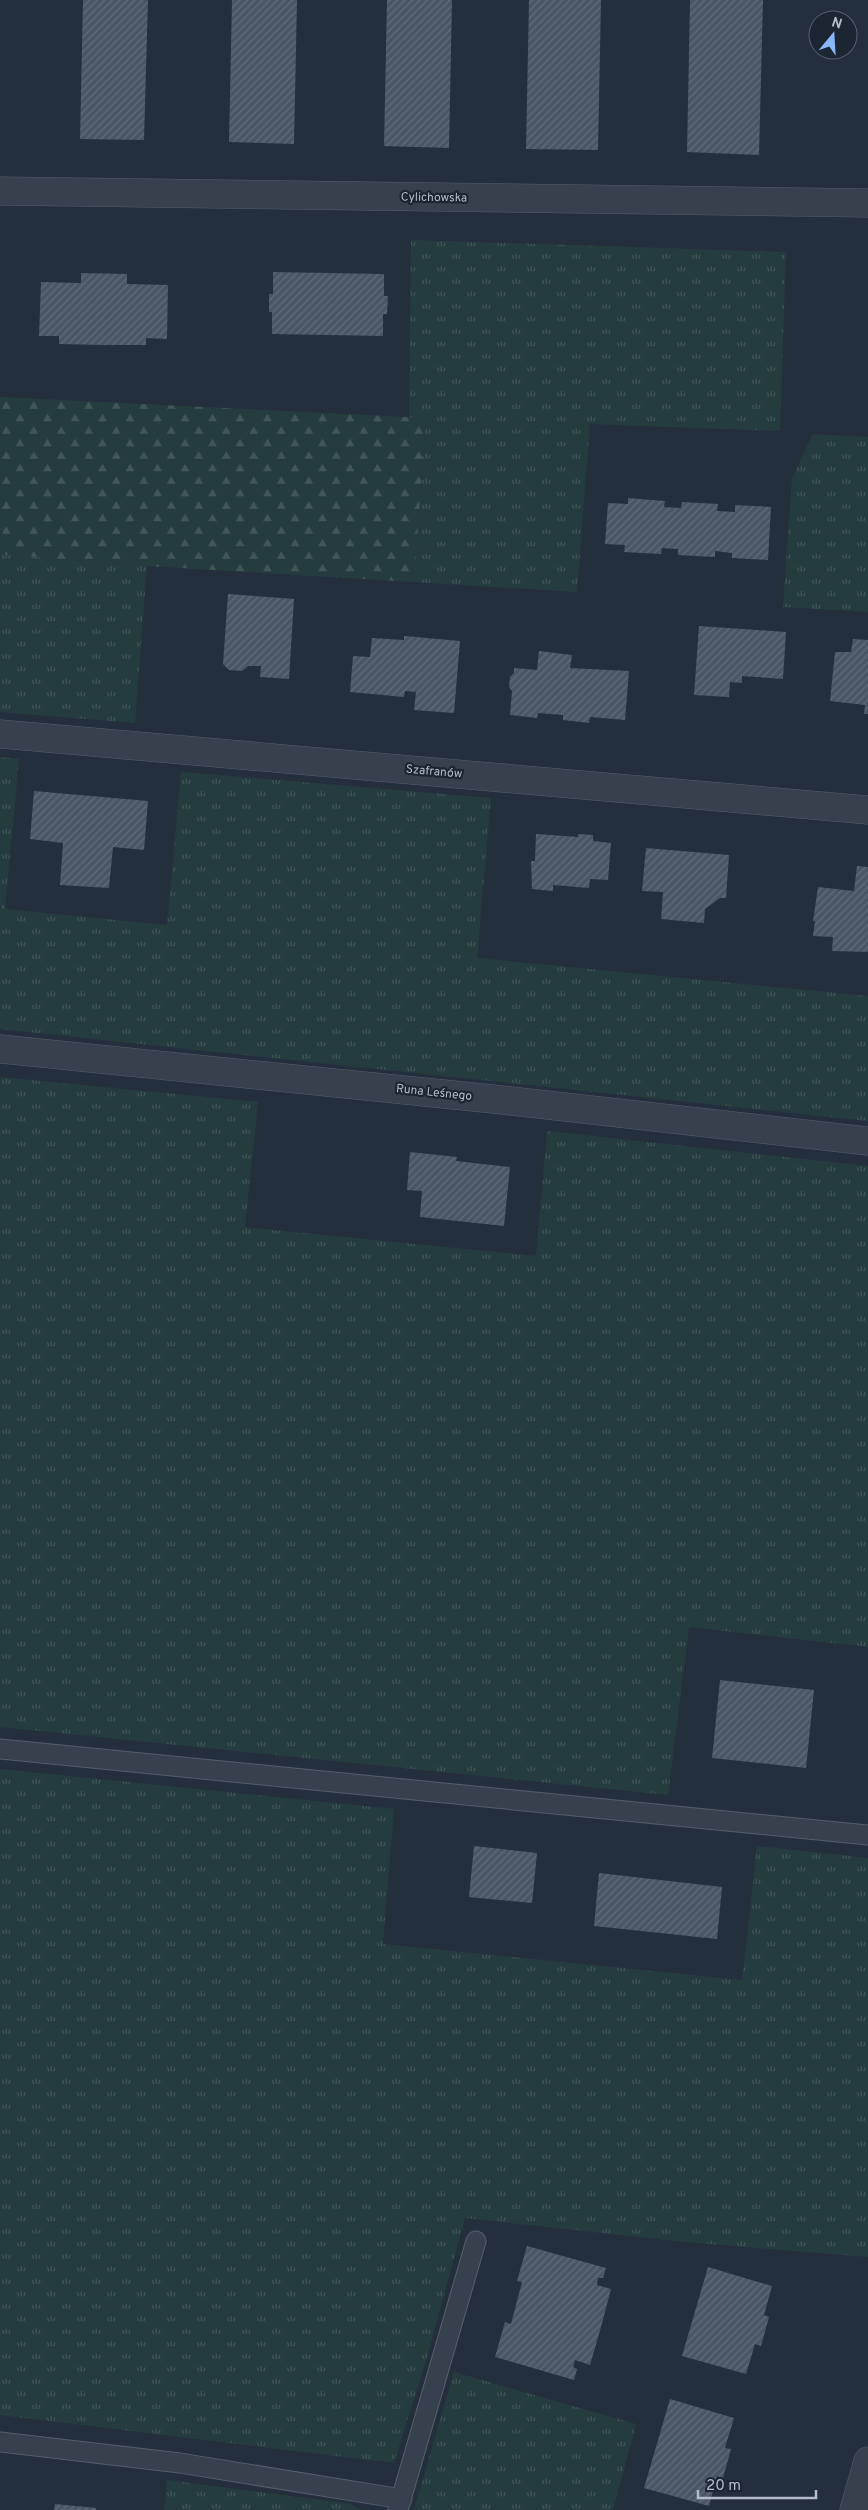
<svg xmlns="http://www.w3.org/2000/svg" width="868" height="2510" font-family="Overpass,sans-serif">
  <style>
    .grass { fill: url(#grass-tufts) }
    .forest { fill: url(#forest-firs) }
    .building { fill: url(#building-hatch) }
    .lines { fill: none; stroke-linecap: round; stroke-linejoin: round }
    .lane-casing { stroke: #555f6b; stroke-width: 21 }
    .street-casing { stroke: #555f6b; stroke-width: 29 }
    .lane { stroke: #37414d; stroke-width: 19 }
    .street { stroke: #37414d; stroke-width: 28 }
    .labels { text-anchor: middle; dominant-baseline: central; stroke-width: 4.5; stroke-linejoin: round; paint-order: stroke }
    .street-label { font-size: 12px; fill: #b3bcc8; stroke: #1c2632 }
  </style>
  <defs>
    <pattern id="grass-tufts" width="24" height="20" patternUnits="userSpaceOnUse" patternTransform="scale(1.25)"><rect width="24" height="20" fill="#253c3e"/><path d="M3 7l-1-3M5 7V3M7 7l1-3M15 17l-1-3M17 17v-4M19 17l1-3" fill="none" stroke="#425658"/></pattern>
    <pattern id="forest-firs" width="22" height="20" patternUnits="userSpaceOnUse" patternTransform="scale(1.25)"><rect width="22" height="20" fill="#253c3e"/><path d="M5 1l3.5 6h-7zM16 11l3.5 6h-7z" fill="#425658"/></pattern>
    <pattern id="building-hatch" width="6" height="6" patternUnits="userSpaceOnUse" patternTransform="scale(1.25)"><rect width="6" height="6" fill="#495666"/><path d="M-1 1l2-2M0 6l6-6M5 7l2-2" fill="none" stroke="#616c7a"/></pattern>
  </defs>
  <rect width="100%" height="100%" fill="#232f3d"/>
  <path class="grass" d="M411,240L786,252L780,431L590,424L577,592L414,582L426,418H409Z
    M813,434L868,437V612L783,607L792,478Z
    M0,554L147,566L135,723L0,712Z
    M0,757L19,759L5,909L167,925L181,772L491,798L477,958L868,996V1121L0,1029Z
    M0,1077L258,1102L245,1227L536,1256L547,1131L868,1166V1647L689,1627L668,1795L0,1727Z
    M0,1769L394,1809L383,1944L742,1980L757,1846L868,1858V2257L686,2242L465,2218L425,2364L394,2463L0,2415Z
    M454,2372L636,2424L613,2510H414Z
    M167,2480L351,2504L360,2510H164Z"/>
  <path class="forest" d="M0,397L426,418L414,582L147,566L0,554Z"/>
  <path class="building" d="M83,0H148L144,140L80,139Z
    M232,0H297L294,144L229,142Z
    M387,0H452L449,148L384,146Z
    M529,0H601L598,150L526,149Z
    M690,0H763L759,155L687,152Z
    M273,272L384,274V296H388L387,314H383V336L272,334V312H269V294H273Z
    M81,273L127,274V284L168,285L167,339L146,338V345H103L59,344V336H39L41,282L81,283Z
    M628,498L665,501L664,507L681,508L682,502L718,504L717,511L735,512V505L771,507L768,560L732,558V553L715,551V557L678,555V549L662,548L661,554L624,552L625,545L605,544L608,503L628,504Z
    M228,594L294,599L289,679L260,677L261,666H248L242,671L229,670L223,664Z
    M699,626L786,632L783,679L742,676V683L730,682L729,697L694,695Z
    M404,636L460,641L454,713L414,710L416,692L405,691L404,697L350,692L353,656L370,657L372,638L404,640Z
    M853,639L868,640V714H864L865,705L830,701L835,652H851Z
    M539,651L572,655L570,668L629,671L625,720L590,717L589,723L563,720V715L538,713L537,718L510,715L512,691L509,687L510,677L514,673V668L537,670Z
    M34,791L148,801L144,850L113,847L109,888L60,885L63,843L30,839Z
    M536,834L578,837V834L593,835V841L611,843L608,880L590,879L589,888L553,885V891L532,889L531,861H535Z
    M646,848L729,855L726,898H720L705,909L704,923L661,919L663,892L642,891Z
    M857,866L868,867V952L832,951L833,937L813,936L815,921H813L818,887L854,891Z
    M410,1152L457,1157L456,1161L510,1167L504,1226L420,1217L422,1191L407,1190Z
    M720,1680L814,1690L806,1768L712,1758Z
    M474,1846L537,1853L532,1903L469,1897Z
    M599,1873L722,1887L717,1939L594,1926Z
    M527,2246L606,2268L603,2278H598L597,2285L611,2289L601,2327L590,2365L575,2360L573,2367L577,2369L574,2380L495,2357L505,2322L511,2324L522,2282L517,2281Z
    M708,2267L772,2286L764,2315L769,2317L761,2346L755,2344L746,2374L682,2356Z
    M670,2399L734,2418L725,2448L731,2449L723,2478L717,2476L709,2506L644,2488Z
    M55,2504L96,2508V2510H54Z"/>
  <g class="lines">
    <g class="lane-casing">
      <path id="lane" d="M0,1749L868,1835
        M0,2442L180,2463L402,2499
        M398,2510L476,2241"/>
    </g>
    <g class="street-casing">
      <path id="street" d="M0,191L868,203
        M0,734L868,810
        M0,1049L493,1099L868,1141
        M854,2510L868,2461"/>
    </g>
    <use href="#lane" class="lane"/>
    <use href="#street" class="street"/>
  </g>
  <g class="labels">
    <g class="street-label">
      <text transform="translate(434 198) rotate(1)">Cylichowska</text>
      <text transform="translate(434 772) rotate(5)">Szafranów</text>
      <text transform="translate(434 1093) rotate(6)">Runa Leśnego</text>
    </g>
  </g>
  <g transform="translate(833 35) rotate(18)"><circle r="24" fill="#1c2632" stroke="#58626e"/>
  <path d="M0-4L9 19L0 12L-9 19Z" fill="#88b6f8"/>
  <text y="-8" font-size="14" font-weight="bold" text-anchor="middle" fill="#b3bcc8">N</text>
  </g>
  <path d="M698 2490v8h118v-8" fill="none" stroke="#b3bcc8" stroke-width="2.5"/>
  <text x="706" y="2490" font-size="15" fill="#b3bcc8" stroke="#1c2632" stroke-width="4" paint-order="stroke">20 m</text>
</svg>
